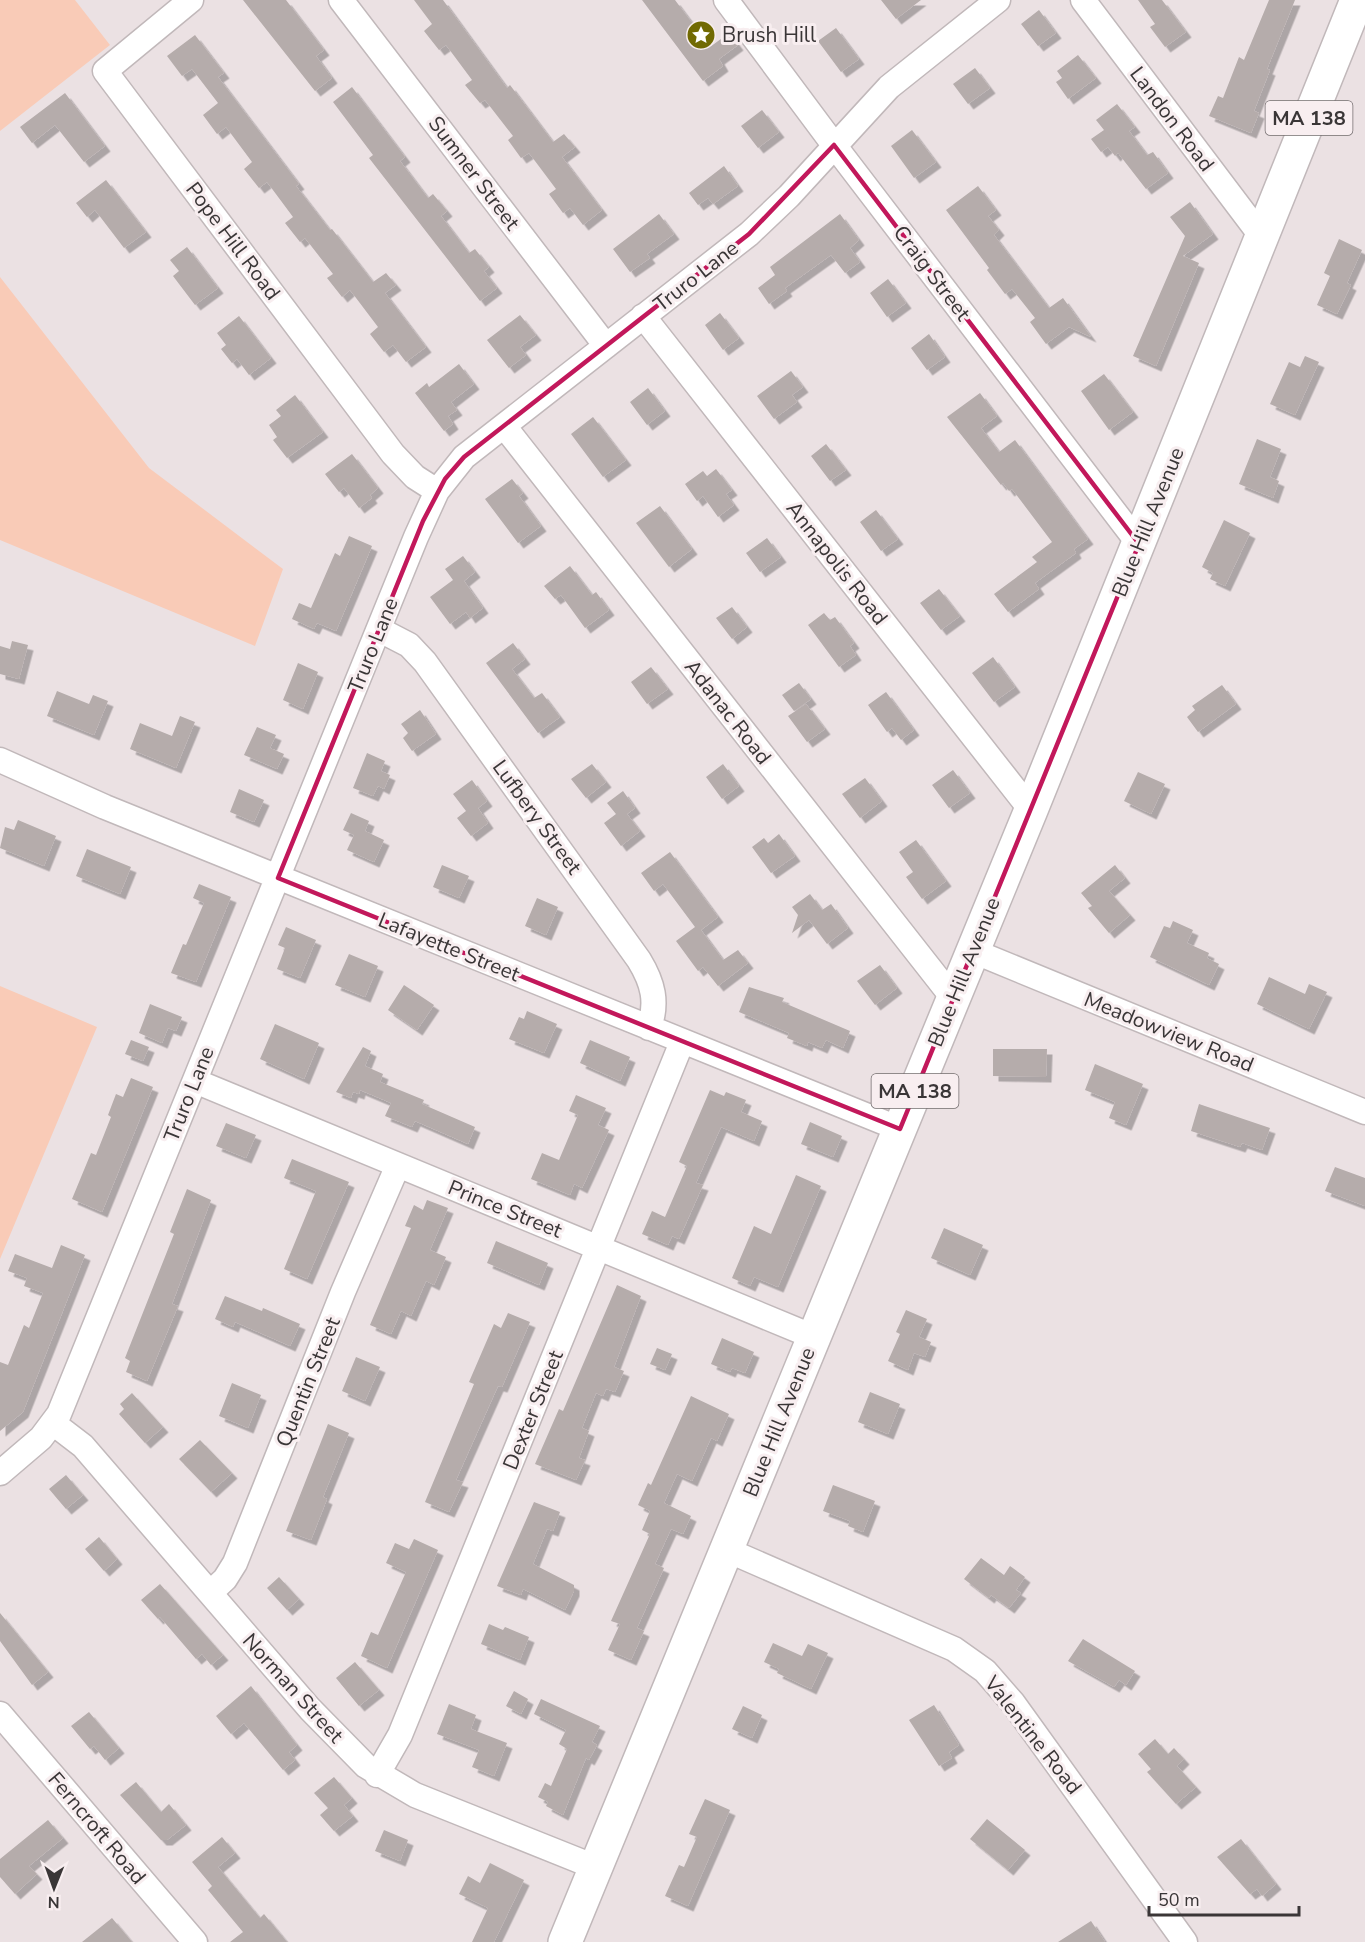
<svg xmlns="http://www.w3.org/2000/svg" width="1365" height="1942" font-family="'Nunito Sans',sans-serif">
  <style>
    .green { fill: #f9cbb7 }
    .building { fill: #b5acab; filter: url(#shadow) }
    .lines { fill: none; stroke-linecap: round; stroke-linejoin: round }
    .minor-casing { stroke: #c1b8ba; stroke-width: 27 }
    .highway-casing { stroke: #c1b8ba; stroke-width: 36 }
    .minor { stroke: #fff; stroke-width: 24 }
    .highway { stroke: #fff; stroke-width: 33 }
    .marked { fill: none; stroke: #c2185b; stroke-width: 4.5; stroke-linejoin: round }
    .labels { text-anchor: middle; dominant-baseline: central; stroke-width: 6; stroke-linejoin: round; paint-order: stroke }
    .shield { fill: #f8eef0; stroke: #736d6e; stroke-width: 1.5 }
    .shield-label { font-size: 20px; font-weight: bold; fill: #3a3637 }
    .poi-label { font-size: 21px; fill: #3a3637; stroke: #f8eef0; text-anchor: start }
    .street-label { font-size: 21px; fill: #3a3637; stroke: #f8eef0 }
  </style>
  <defs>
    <filter id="shadow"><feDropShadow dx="5.5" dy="5.5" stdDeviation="0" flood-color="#0004"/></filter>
  </defs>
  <rect width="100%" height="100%" fill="#ebe1e3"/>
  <path class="green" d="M0,0H75L110,45L0,131Z
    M0,277L149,468L283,569L255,646L0,540Z
    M0,986L97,1027L0,1259Z"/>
  <path class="building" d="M243,0H286L324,50L316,56L332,78L315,91Z
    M414,0H443L507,88L510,85L553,142L564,134L575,147L562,157L602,210L583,225L570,208L563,213L549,194L556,189L529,153L521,158L508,140L513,136L485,100L480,103L465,85L472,80L446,45L439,50L424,31L432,24Z
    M642,0H675L710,47L729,33L738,45L719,59L723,66L703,81Z
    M881,0H921L896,19Z
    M1138,0H1162L1186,32L1165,47L1150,27L1155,24Z
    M1269,0H1295L1267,69L1270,70L1254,111L1259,113L1251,133L1209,116L1218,96L1223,98L1239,57L1244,60Z
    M1039,10L1056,33L1038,46L1021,24Z
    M836,28L859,59L841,72L818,41Z
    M195,35L224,73L218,77L299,184L296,186L330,230L332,229L373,282L386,273L396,285L385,293L426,347L406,362L393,345L384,352L370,334L378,327L350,290L342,297L327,278L333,274L305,238L300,242L285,223L293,217L267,182L259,188L244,169L252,162L226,127L217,134L203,115L218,103L192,69L182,76L167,56Z
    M1078,55L1096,78L1068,99L1056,82L1062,78L1057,71Z
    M975,68L990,88L968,104L953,84Z
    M352,87L405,157L400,161L428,198L433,194L447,211L441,216L469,253L475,249L489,267L484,271L497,288L480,301L369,158L373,155L333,102Z
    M65,93L105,146L84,162L55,125L32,143L20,127Z
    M1117,104L1135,127L1129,131L1147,155L1153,152L1168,173L1146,189L1118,153L1115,156L1108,147L1101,152L1091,139L1104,130L1096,120Z
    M762,110L779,132L758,148L741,126Z
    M912,130L936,162L914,178L891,146Z
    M724,166L738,186L713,204L708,198L698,205L689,193Z
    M106,180L146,232L124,248L95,210L87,217L76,203Z
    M978,186L996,210L988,216L999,230L994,235L1049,308L1063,298L1091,337L1069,327L1046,344L1030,322L1035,318L1012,289L1005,294L987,270L989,268L946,210Z
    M1190,202L1213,234L1183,256L1199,263L1156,366L1133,356L1185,236L1170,217Z
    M659,214L674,234L647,254L650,258L630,272L613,249Z
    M840,214L859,240L850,248L860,262L845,273L831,255L785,288L787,291L769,304L758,288L775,275L770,267Z
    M1339,239L1362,250L1347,283L1351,285L1337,314L1317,305L1330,276L1324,273Z
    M187,247L218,288L195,305L173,276L179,271L170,260Z
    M888,279L906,303L887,317L870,293Z
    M720,313L739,338L723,350L705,325Z
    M520,315L536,335L520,347L526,355L509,368L487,340Z
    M239,316L271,358L249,375L237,359L232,363L221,349L226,345L217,333Z
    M929,334L945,357L927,370L911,348Z
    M1305,356L1319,362L1295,415L1270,404L1289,362L1300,367Z
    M459,364L474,384L451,402L457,410L448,416L453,424L444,431L415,393L427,383L429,387Z
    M791,371L803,387L792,395L797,402L774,419L757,396Z
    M1104,374L1133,412L1109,430L1081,391Z
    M648,388L665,411L647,425L630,402Z
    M980,393L997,416L981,428L999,452L1015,440L1088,539L1074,549L1076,553L1035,583L1039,589L1008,612L994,594L1037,562L1032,557L1052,542L1012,489L1009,491L1003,483L1001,485L947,417Z
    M295,395L323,432L287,458L273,440L277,437L269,425L281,416L276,410Z
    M593,417L626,460L603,477L571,434Z
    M1257,439L1281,449L1270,477L1279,481L1273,498L1239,484Z
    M826,444L846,470L830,481L811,456Z
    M352,454L378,488L370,495L372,498L359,508L344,488L339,492L325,474Z
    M716,469L732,490L726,494L734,505L718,517L703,496L697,501L685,484L703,471L707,476Z
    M512,479L523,493L519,496L541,526L518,543L485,499Z
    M660,506L692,549L669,567L636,523Z
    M876,510L898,539L881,551L860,522Z
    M1224,520L1250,533L1225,586L1210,579L1213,573L1202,567Z
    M349,536L372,546L336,631L317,623L314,629L292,619L299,603L311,608L335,553L340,556Z
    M767,538L781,557L760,572L746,553Z
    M463,556L475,572L464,581L483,608L470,618L466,612L450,624L430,597L453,580L445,569Z
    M570,566L592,595L596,592L609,610L585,628L561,595L555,599L544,586Z
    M939,589L960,616L941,630L920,603Z
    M732,607L747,627L732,639L716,618Z
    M824,613L830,620L835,617L854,643L850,646L856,655L839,667L808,625Z
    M12,641L28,645L19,679L0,674V646L10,649Z
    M513,643L525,659L512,669L534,698L542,693L560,717L538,733L486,663Z
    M993,657L1015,687L994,702L972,673Z
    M298,663L318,672L303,709L283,700Z
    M651,667L668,689L647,704L631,682Z
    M799,683L811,699L794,711L782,695Z
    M1222,685L1236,704L1198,732L1187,717L1195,710L1192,706Z
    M57,691L89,704L93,695L108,701L94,735L47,716Z
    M886,692L914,730L901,740L892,728L887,732L868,705Z
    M806,704L825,729L807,742L788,716Z
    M420,710L436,734L412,751L403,738L408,733L401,724Z
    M180,716L195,722L176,768L130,749L140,723L172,736Z
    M257,727L276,735L270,748L284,754L277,769L244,755Z
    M367,753L385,761L381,771L390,775L384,789L378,786L373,796L353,788Z
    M592,764L606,782L586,798L571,779Z
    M723,764L739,786L722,799L706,777Z
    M953,770L970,793L949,808L932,785Z
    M1138,772L1165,784L1151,814L1124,801Z
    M865,778L882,801L860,818L842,794Z
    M472,780L487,801L478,808L488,823L471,836L457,818L466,811L453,794Z
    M239,789L264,800L254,822L230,812Z
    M623,791L635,808L627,814L640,831L621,846L604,823L616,814L607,803Z
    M351,813L369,821L365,831L384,840L374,862L347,850L354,835L343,830Z
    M18,820L56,836L44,866L0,848L5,827L14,830Z
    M779,834L795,856L771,873L752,847L764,838L768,843Z
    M916,840L946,881L922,899L906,877L913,872L899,852Z
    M87,849L131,867L120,894L76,876Z
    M670,852L718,917L701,930L723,960L738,950L748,963L718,986L703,967L698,971L676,941L695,927L663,884L654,891L641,873Z
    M442,865L469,876L459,898L433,887Z
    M1115,865L1125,878L1109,891L1130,915L1109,933L1088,908L1092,906L1081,893Z
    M199,884L231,897L196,982L171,973L183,944L186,945L204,903L193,898Z
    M810,894L822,910L831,904L848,928L827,944L809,920L792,933L798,915L792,907Z
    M537,898L558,907L546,935L525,926Z
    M1173,921L1193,930L1187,943L1209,953L1207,958L1219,964L1209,985L1150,957L1164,926L1170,928Z
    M286,927L316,940L300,978L277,969L285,948L278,945Z
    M349,954L378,966L365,997L335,985Z
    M880,965L897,988L875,1005L857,981Z
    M1269,977L1305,994L1309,984L1327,992L1309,1029L1257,1004Z
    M404,985L434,1005L417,1030L388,1010Z
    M749,987L784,998L782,1002L850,1031L843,1048L826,1040L822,1048L808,1042L807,1046L787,1038L789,1033L739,1012Z
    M150,1004L182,1017L176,1031L168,1028L162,1043L139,1033Z
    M527,1011L557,1024L544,1053L509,1039L519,1017L524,1019Z
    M275,1024L319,1043L304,1079L260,1059Z
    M131,1040L149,1047L143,1061L125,1054Z
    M590,1040L630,1057L620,1081L580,1063Z
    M363,1047L371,1051L365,1066L383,1074L380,1082L424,1100L422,1104L475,1127L468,1144L415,1121L412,1127L385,1116L391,1103L360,1090L359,1094L353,1092L351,1098L336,1092Z
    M993,1049H1047L1046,1077L993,1076Z
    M1095,1064L1143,1084L1126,1125L1109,1118L1115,1102L1085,1090Z
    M131,1078L153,1087L102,1212L72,1199L91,1153L96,1155L111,1117L108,1115L116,1094L123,1097Z
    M710,1090L724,1096L726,1092L746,1100L741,1112L762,1121L754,1141L721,1127L696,1183L703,1185L679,1239L672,1236L668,1245L642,1234L652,1211L665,1217L687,1166L679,1162Z
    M576,1095L606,1108L598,1125L609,1130L582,1188L574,1184L570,1195L531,1179L542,1153L559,1160L578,1115L569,1111Z
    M1199,1104L1270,1128L1262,1150L1242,1143L1240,1147L1191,1131Z
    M810,1122L842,1136L833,1157L801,1144Z
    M226,1123L256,1135L246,1158L216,1146Z
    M292,1159L349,1182L307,1279L284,1269L316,1191L284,1178Z
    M1335,1167L1365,1178V1206L1325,1191Z
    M796,1175L821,1186L778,1287L754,1277L750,1286L732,1278L754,1226L771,1234Z
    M187,1189L211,1200L172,1304L178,1306L147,1381L126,1372L130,1361L125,1358L174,1234L170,1232Z
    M427,1200L448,1208L430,1250L446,1257L434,1285L426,1281L411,1316L401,1311L391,1334L370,1325L411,1228L405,1226L414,1205L423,1210Z
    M944,1228L983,1245L970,1275L931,1258Z
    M496,1241L548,1263L539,1285L487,1263Z
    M61,1245L85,1255L23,1412L0,1431V1362L8,1365L24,1325L29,1328L43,1293L24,1286L27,1278L8,1271L15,1254L52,1268Z
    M617,1285L641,1296L614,1367L624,1371L615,1392L606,1389L603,1396L596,1393L582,1428L589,1431L579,1458L585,1460L576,1480L535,1464L559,1409L563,1411Z
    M225,1296L262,1311L263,1308L300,1324L290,1346L235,1322L233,1327L215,1319Z
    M906,1310L927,1319L919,1337L931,1342L925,1357L914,1353L908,1370L888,1361L900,1334L896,1332Z
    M508,1313L530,1322L502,1387L498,1386L456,1480L463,1482L449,1512L425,1502L474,1384L469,1382L494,1324L501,1328Z
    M722,1338L754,1352L745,1373L732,1368L730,1372L711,1364Z
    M657,1348L672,1354L665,1370L650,1364Z
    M356,1357L380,1367L365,1401L342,1391Z
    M232,1383L261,1395L248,1428L219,1416Z
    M870,1392L900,1404L888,1434L858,1422Z
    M132,1393L163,1427L145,1443L119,1414L124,1409L120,1404Z
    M691,1396L729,1414L717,1441L711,1438L692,1481L677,1474L664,1503L691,1516L683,1534L671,1529L655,1564L664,1568L637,1628L644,1631L631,1660L608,1650L620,1624L611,1621L650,1534L642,1530L650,1511L638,1505L648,1483L651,1485Z
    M328,1424L349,1433L323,1497L327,1499L311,1540L286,1531Z
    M200,1440L232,1473L211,1492L179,1459Z
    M66,1475L83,1495L66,1509L49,1489Z
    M833,1485L875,1501L863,1532L848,1526L850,1521L823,1511Z
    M534,1502L560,1512L553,1531L547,1529L533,1564L574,1585V1591L565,1610L523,1589L521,1595L497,1586Z
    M99,1537L117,1559L104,1571L85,1549Z
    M414,1539L438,1550L387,1668L361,1656L371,1632L378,1635L406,1572L386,1563L395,1543L409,1549Z
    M981,1558L1004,1575L1010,1566L1025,1577L1016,1590L1021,1593L1009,1608L991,1595L989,1598L964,1579Z
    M279,1577L299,1599L287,1610L267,1588Z
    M160,1584L223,1655L211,1665L202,1654L196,1659L160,1617L158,1619L141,1600Z
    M0,1613L48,1672L32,1685L0,1641Z
    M489,1624L503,1630L505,1627L529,1637L520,1660L481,1644Z
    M1083,1639L1135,1671L1126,1685L1119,1680L1114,1687L1068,1661Z
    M773,1643L802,1656L808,1644L828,1653L811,1689L777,1673L779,1669L764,1662Z
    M355,1662L379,1690L359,1706L336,1678Z
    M251,1686L297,1745L289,1752L295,1760L283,1770L244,1723L231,1734L216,1716Z
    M514,1691L528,1699L521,1714L506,1706Z
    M541,1699L600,1726L592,1742L597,1745L589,1760L586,1758L563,1815L546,1806L548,1802L538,1797L545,1783L551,1786L567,1749L559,1744L566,1730L534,1714Z
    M449,1704L476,1715L471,1729L507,1743L494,1776L472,1767L479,1750L437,1734Z
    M934,1705L959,1745L949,1752L952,1758L939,1766L909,1720Z
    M743,1706L762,1715L752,1738L732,1729Z
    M89,1712L119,1748L105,1760L94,1746L90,1749L71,1726Z
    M1155,1739L1168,1754L1174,1748L1184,1759L1177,1766L1196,1787L1176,1804L1147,1772L1151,1769L1138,1754Z
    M334,1777L352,1798L344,1805L353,1816L334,1831L320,1815L328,1808L314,1793Z
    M136,1782L161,1812L169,1804L186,1825L167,1840H161L120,1795Z
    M705,1799L730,1810L688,1906L665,1896L679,1865L684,1867L697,1837L689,1834Z
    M987,1819L1025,1850L1008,1870L970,1839Z
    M48,1820L63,1838L29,1866L37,1874L15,1894L0,1877V1859Z
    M384,1830L408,1840L400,1861L375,1851Z
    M222,1837L235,1853L218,1867L260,1918L264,1914L287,1942H230L243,1932L208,1890L212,1886L192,1862Z
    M1241,1839L1276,1884L1262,1896L1257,1889L1250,1894L1217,1857Z
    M490,1863L524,1880L494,1942H472L488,1908L459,1894L468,1876L480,1883Z
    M112,1918L132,1942H82Z
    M1091,1921L1105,1942H1058Z"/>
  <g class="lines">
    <g class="minor-casing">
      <path id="minor" d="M191,0L105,71L393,454L415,477L437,491
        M341,0L606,346
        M726,0L834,145L1139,544
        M1083,0L1262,237
        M643,316L1031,810
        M504,426L953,998
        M380,630L409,645L425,662L639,960C653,983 658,1002 649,1028
        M0,760L105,807L900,1129
        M973,951L1365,1112
        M195,1081L814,1337
        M53,1423L83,1446L310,1709L366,1766L415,1795L595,1867
        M0,1473L41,1438L59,1414L416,537L437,491L464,457L749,234L789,196L889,87L998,0
        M727,1550L954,1649L985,1671L1013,1703L1185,1942
        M210,1593L225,1579L235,1563L343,1292L398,1165
        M0,1714L195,1942
        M377,1775L400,1735L682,1042"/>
    </g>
    <g class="highway-casing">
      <path id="highway" d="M565,1942L1031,810L1357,0"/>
    </g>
    <use href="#minor" class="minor"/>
    <use href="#highway" class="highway"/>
  </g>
  <path class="marked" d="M834,145L1139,544L900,1129L278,878L423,521L445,479L464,457L749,234Z"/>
  <defs>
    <g id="sight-disc" transform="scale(1.5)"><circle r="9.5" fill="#716a02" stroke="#f8eef0"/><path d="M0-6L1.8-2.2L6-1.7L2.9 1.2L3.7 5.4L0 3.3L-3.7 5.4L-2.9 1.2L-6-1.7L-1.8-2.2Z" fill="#fff"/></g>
  </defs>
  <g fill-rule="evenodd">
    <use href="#sight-disc" x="701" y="35"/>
  </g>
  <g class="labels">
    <g class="shield">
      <rect x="1265.5" y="101" width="87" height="34" rx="4.5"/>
      <rect x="871.5" y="1074" width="87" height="34" rx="4.5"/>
    </g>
    <g class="shield-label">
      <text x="1309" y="118">MA 138</text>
      <text x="915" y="1091">MA 138</text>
    </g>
    <g class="poi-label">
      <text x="722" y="35">Brush Hill</text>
    </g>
    <g class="street-label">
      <text transform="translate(1172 119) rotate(53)">Landon Road</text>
      <text transform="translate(474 173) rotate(53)">Sumner Street</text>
      <text transform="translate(233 241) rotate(53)">Pope Hill Road</text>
      <text transform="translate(932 273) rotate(53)">Craig Street</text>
      <text transform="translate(696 276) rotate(-38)">Truro Lane</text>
      <text transform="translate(1148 522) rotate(-68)">Blue Hill Avenue</text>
      <text transform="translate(837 563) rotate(52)">Annapolis Road</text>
      <text transform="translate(373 645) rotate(-68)">Truro Lane</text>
      <text transform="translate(728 712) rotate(52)">Adanac Road</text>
      <text transform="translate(537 817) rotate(54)">Lufbery Street</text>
      <text transform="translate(449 947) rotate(22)">Lafayette Street</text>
      <text transform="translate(964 972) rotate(-68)">Blue Hill Avenue</text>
      <text transform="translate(1169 1032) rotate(22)">Meadowview Road</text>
      <text transform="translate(189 1094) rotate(-68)">Truro Lane</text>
      <text transform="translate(505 1209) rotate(22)">Prince Street</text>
      <text transform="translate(308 1382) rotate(-68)">Quentin Street</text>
      <text transform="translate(533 1410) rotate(-68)">Dexter Street</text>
      <text transform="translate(779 1422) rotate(-68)">Blue Hill Avenue</text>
      <text transform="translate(293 1688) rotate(48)">Norman Street</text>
      <text transform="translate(1033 1735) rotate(52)">Valentine Road</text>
      <text transform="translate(97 1828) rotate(50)">Ferncroft Road</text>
    </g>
  </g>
  <g transform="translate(54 1888) rotate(181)" stroke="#f8eef0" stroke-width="4.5" paint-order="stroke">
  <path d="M0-4.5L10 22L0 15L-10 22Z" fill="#3a3637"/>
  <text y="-9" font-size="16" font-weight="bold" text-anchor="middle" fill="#3a3637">N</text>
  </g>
  <path d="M1149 1906v9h150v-9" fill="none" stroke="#3a3637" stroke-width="3"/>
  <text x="1158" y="1906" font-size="18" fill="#3a3637" stroke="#f8eef0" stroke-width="4.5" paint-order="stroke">50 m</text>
</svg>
